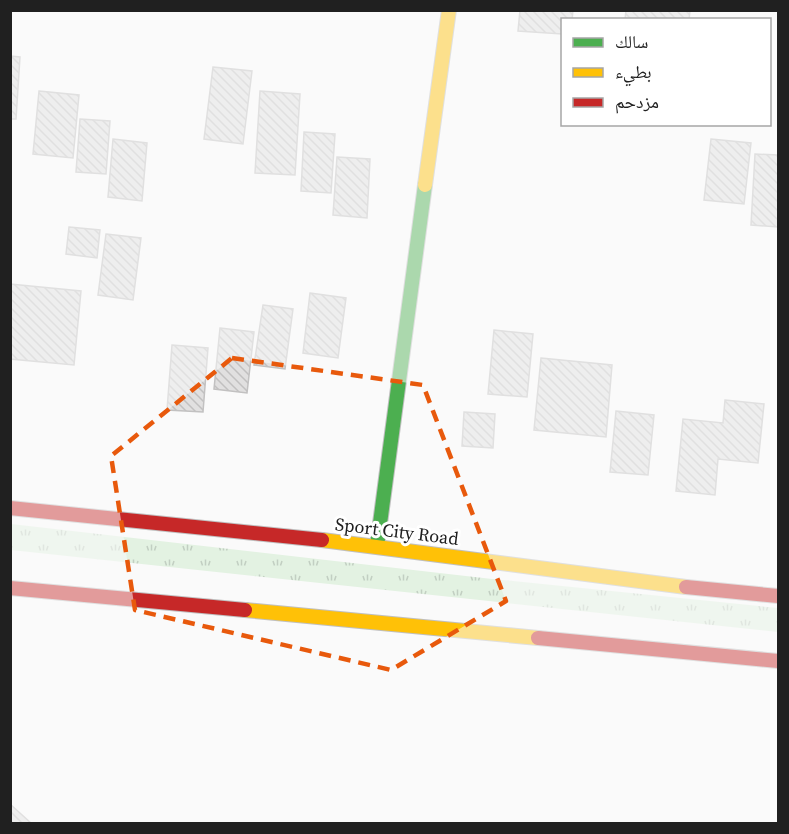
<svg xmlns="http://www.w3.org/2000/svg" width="789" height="834" font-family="'Source Serif 4','Noto Naskh Arabic',serif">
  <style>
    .grass { fill: url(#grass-tufts) }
    .building { fill: url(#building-back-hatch); stroke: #c2c1c1; stroke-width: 1.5 }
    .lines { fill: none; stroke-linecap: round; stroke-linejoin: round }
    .fast-casing { stroke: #c0c0c0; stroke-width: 16 }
    .slow-casing { stroke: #c0c0c0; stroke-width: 16 }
    .jam-casing { stroke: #c0c0c0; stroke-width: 16 }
    .fast { stroke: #4caf50; stroke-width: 14 }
    .slow { stroke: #ffc107; stroke-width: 14 }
    .jam { stroke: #c62828; stroke-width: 14 }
    .marked { fill: none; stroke: #e8590c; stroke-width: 4.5; stroke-dasharray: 12 8; stroke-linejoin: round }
    .labels { text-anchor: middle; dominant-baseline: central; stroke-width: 6; stroke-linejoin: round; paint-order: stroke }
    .street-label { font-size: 18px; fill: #202020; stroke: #fff }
  </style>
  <defs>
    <pattern id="grass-tufts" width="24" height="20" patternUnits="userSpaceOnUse" patternTransform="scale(1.5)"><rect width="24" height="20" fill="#e3f2e2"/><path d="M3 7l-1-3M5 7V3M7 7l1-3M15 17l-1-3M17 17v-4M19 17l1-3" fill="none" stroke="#c2cfc2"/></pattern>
    <pattern id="building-back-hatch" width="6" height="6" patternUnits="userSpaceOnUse" patternTransform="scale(1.5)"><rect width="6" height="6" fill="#e1e0e0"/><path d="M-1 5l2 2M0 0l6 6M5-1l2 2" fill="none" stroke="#c1c0c0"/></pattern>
  </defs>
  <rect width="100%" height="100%" fill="#fafafa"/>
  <path class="grass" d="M11,524L492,579L778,608V632L11,550Z"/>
  <path class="building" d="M520,10H573L572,20H562V34L518,31Z
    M626,10H690L689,20H625Z
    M10,56L20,57L16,119H10Z
    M213,67L252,71L243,144L204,139Z
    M39,91L79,95L73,158L33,154Z
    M260,91L300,94L295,175L255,173Z
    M80,119L110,121L106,174L76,172Z
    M304,132L335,134L331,193L301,191Z
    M113,139L147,143L142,201L108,197Z
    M711,139L751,143L744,204L704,200Z
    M755,154L778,155V227L751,225Z
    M337,157L370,159L367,218L333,215Z
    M69,227L100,230L97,258L66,254Z
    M106,234L141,238L133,300L98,295Z
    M10,284L81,291L74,365L10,359Z
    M310,293L346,298L338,358L303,353Z
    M263,305L293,309L285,369L254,365Z
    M220,328L254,332L247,393L214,389Z
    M494,330L533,334L527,397L488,394Z
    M172,345L208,348L203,412L167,410Z
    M541,358L612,365L606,437L534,430Z
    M725,400L764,404L758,463L718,459L715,495L676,491L683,419L723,423Z
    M616,411L654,415L648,475L610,472Z
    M464,412L495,414L493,448L462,446Z
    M10,804L32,824H10Z"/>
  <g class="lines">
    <g class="fast-casing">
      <path id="fast" d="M377,546L425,185"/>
    </g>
    <g class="slow-casing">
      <path id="slow" d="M425,185L449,10
        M322,540L686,587
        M245,610L538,638"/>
    </g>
    <g class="jam-casing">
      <path id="jam" d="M10,508L322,540
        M686,587L778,596
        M10,588L245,610
        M538,638L778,661"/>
    </g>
    <use href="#fast" class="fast"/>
    <use href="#slow" class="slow"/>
    <use href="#jam" class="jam"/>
  </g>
  <path d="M0 0H789V834H0ZM232,358L423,385L506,601L391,670L135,610L111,456Z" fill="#fafafa" fill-opacity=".55" fill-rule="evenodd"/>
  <path class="marked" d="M232,358L423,385L506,601L391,670L135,610L111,456Z"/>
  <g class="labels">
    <g class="street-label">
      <text transform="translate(397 531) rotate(7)">Sport City Road</text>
    </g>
  </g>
  <rect width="789" height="834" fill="none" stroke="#202020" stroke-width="24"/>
  <rect x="561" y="18" width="210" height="108" fill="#ffffff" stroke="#a6a6a6" stroke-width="1.5"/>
  <rect x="573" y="38" width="30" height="9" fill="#4caf50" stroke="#a6a6a6" stroke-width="1.5"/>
  <text x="615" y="48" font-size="18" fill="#202020">سالك</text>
  <rect x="573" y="68" width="30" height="9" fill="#ffc107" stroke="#a6a6a6" stroke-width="1.5"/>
  <text x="615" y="78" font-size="18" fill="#202020">بطيء</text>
  <rect x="573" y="98" width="30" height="9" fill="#c62828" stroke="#a6a6a6" stroke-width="1.5"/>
  <text x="615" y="108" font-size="18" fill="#202020">مزدحم</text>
</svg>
